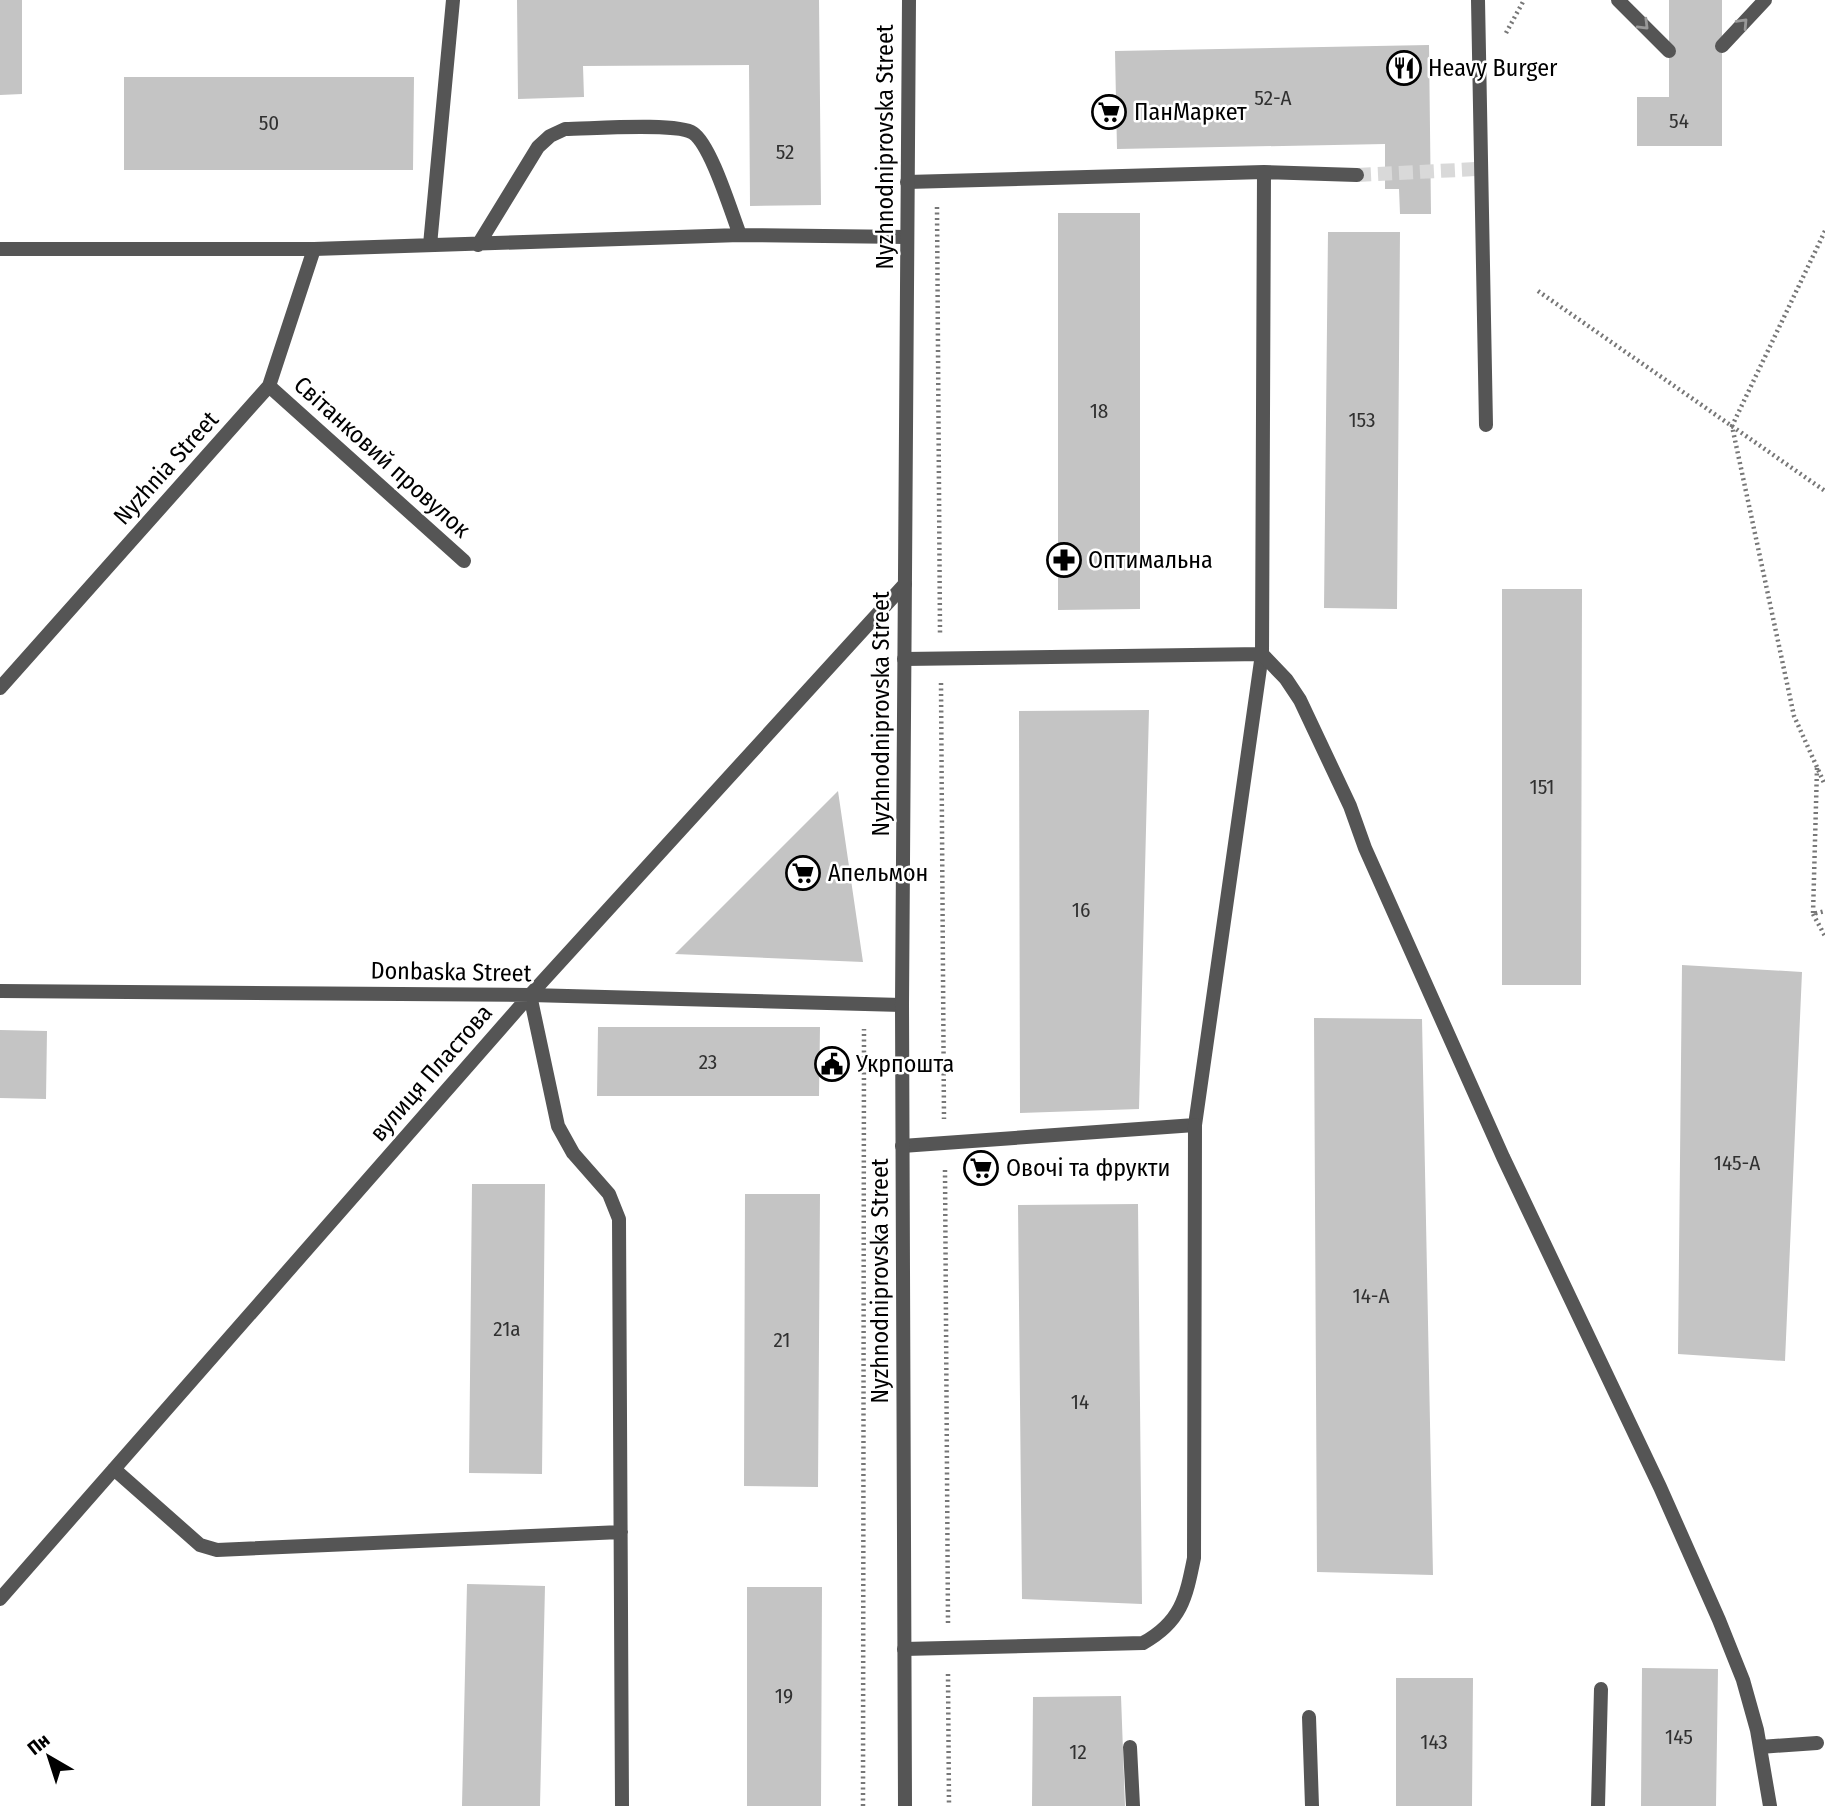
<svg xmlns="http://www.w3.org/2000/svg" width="1825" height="1806" font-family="'Fira Sans Condensed',sans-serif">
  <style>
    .building { fill: #c4c4c4 }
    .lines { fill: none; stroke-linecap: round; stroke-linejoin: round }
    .minor-tunnel { stroke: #d9d9d9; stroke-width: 14; stroke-dasharray: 14 7; stroke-linecap: butt }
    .path { stroke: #777; stroke-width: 4.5; stroke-dasharray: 2 3.5; stroke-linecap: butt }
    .service { stroke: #555; stroke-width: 14 }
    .minor { stroke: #555; stroke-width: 14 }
    .tertiary { stroke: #555; stroke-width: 14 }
    .oneway { stroke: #999 }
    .labels { text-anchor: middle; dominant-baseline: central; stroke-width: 5; stroke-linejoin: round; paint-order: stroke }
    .number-label { font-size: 21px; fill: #313131 }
    .poi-label { font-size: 24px; fill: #000; stroke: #fff; text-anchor: start }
    .street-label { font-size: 24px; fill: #000; stroke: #fff }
  </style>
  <rect width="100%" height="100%" fill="#fff"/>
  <path class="building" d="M0,0H22V94L0,95Z
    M517,0H819L821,205L750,206L749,65L583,66L584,97L518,99Z
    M1669,0H1722V146H1637V97H1669Z
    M1429,45L1431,214H1400L1399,189H1385V144L1117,149L1115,51Z
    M124,77H414L413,170H124Z
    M1058,213H1140V609L1058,610Z
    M1328,232H1400L1397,609L1324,608Z
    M1502,589H1582L1581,985H1502Z
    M1149,710L1139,1109L1020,1113L1019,711Z
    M838,791L863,962L675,954Z
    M1682,965L1802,972L1785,1361L1678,1354Z
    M1314,1018L1422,1019L1433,1575L1317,1572Z
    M598,1027H820L819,1096H597Z
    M0,1030L47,1031L46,1099L0,1098Z
    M472,1184H545L542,1474L469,1473Z
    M745,1194H820L818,1487L744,1486Z
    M1138,1204L1142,1604L1022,1599L1018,1205Z
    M467,1584L545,1586L540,1806H462Z
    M747,1587H822L821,1806H747Z
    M1642,1668L1718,1669L1716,1806H1641Z
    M1396,1678H1473L1472,1806H1396Z
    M1121,1696L1125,1806H1032L1033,1697Z"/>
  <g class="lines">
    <path class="minor-tunnel" d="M1357,175L1478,169"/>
    <path class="path" d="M1506,33L1524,0
      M937,207L940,633
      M1825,231L1732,426L1794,716L1825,785
      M1538,291L1825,491
      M941,683L944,1119
      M1817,768L1813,914L1825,911
      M1813,914L1825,936
      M945,1170L948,1623
      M948,1674L949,1806
      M863,1806L864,1029"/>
    <path class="service" d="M1478,0L1486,425
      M1618,0L1669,51
      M1722,46L1765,0
      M430,245L453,0
      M478,245L538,147L550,136L565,129C589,129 677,122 693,133C711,145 731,212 740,235L907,237
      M0,249H314L740,235
      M902,1146L1195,1125L1262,654"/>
    <path class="minor" d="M1264,172L1357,175
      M269,386L464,561
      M1262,654L1286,679L1300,700L1350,806L1365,848L1503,1157L1660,1487L1719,1620L1743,1680L1757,1730L1770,1806
      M904,659L1262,654L1264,172L907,182
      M0,688L269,386L314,249
      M0,991L530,995L902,1005
      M530,995L558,1126L573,1153L609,1194L619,1219L622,1806
      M114,1469L200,1545L217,1550L621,1532
      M0,1599L530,995L905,584
      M904,1649L1143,1643C1181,1622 1186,1598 1194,1558L1195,1125
      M1309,1717L1312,1806
      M1130,1747L1133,1806
      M1760,1747L1817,1743
      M1598,1806L1601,1689"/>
    <path class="tertiary" d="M905,1806L902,1005L909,0"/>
  </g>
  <defs><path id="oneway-chevron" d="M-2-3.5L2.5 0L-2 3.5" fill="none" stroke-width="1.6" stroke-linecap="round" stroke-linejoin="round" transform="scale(1.75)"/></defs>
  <g class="oneway">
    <use href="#oneway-chevron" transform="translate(1743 23) rotate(-47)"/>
    <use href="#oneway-chevron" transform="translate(1644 25) rotate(45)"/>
  </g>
  <defs>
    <g id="restaurant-ring" transform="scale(1.75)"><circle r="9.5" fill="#fff" stroke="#000" stroke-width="1.5"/><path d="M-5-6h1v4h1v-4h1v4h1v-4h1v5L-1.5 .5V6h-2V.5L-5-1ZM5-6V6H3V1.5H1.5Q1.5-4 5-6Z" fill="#000"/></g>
    <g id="supermarket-ring" transform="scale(1.75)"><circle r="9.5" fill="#fff" stroke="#000" stroke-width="1.5"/><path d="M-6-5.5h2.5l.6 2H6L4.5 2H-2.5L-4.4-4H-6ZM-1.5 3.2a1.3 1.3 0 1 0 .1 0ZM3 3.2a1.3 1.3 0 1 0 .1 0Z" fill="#000"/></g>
    <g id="pharmacy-ring" transform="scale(1.75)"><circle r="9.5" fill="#fff" stroke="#000" stroke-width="1.5"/><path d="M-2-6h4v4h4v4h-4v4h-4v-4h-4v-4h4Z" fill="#000"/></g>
    <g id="civic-ring" transform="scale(1.75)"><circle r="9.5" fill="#fff" stroke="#000" stroke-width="1.5"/><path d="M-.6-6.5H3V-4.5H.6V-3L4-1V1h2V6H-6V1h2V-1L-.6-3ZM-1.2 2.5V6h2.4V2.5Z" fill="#000"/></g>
  </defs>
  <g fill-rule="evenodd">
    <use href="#restaurant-ring" x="1404" y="68"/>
    <use href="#supermarket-ring" x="1109" y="112"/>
    <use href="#pharmacy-ring" x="1064" y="560"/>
    <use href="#supermarket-ring" x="803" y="873"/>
    <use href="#civic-ring" x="832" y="1064"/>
    <use href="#supermarket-ring" x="981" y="1168"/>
  </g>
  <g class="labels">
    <g class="number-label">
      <text x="1273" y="98">52-А</text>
      <text x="1679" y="121">54</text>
      <text x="269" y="123">50</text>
      <text x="785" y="152">52</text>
      <text x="1099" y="411">18</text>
      <text x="1362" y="420">153</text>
      <text x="1542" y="787">151</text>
      <text x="1081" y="910">16</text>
      <text x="708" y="1062">23</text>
      <text x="1737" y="1163">145-А</text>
      <text x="1371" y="1296">14-А</text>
      <text x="507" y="1329">21а</text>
      <text x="782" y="1340">21</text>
      <text x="1080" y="1402">14</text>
      <text x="784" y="1696">19</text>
      <text x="1679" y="1737">145</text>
      <text x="1434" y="1742">143</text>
      <text x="1078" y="1752">12</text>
    </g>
    <g class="poi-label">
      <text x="1428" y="68">Heavy Burger</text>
      <text x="1134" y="112">ПанМаркет</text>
      <text x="1088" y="560">Оптимальна</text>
      <text x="828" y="873">Апельмон</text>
      <text x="856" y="1064">Укрпошта</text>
      <text x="1006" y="1168">Овочі та фрукти</text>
    </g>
    <g class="street-label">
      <text transform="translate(885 147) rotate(-90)">Nyzhnodniprovska Street</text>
      <text transform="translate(382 457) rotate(42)">Світанковий провулок</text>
      <text transform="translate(166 468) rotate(-48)">Nyzhnia Street</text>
      <text transform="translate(881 714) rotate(-90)">Nyzhnodniprovska Street</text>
      <text transform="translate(451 972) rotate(1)">Donbaska Street</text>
      <text transform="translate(431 1073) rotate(-49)">вулиця Пластова</text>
      <text transform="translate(880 1281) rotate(-90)">Nyzhnodniprovska Street</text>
    </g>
  </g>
  <g transform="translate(49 1757) rotate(321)" stroke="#ffffff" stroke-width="5" paint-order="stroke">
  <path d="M0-5L12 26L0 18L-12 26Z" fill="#000000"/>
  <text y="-10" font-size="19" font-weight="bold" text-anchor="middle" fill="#000000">Пн</text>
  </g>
</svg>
